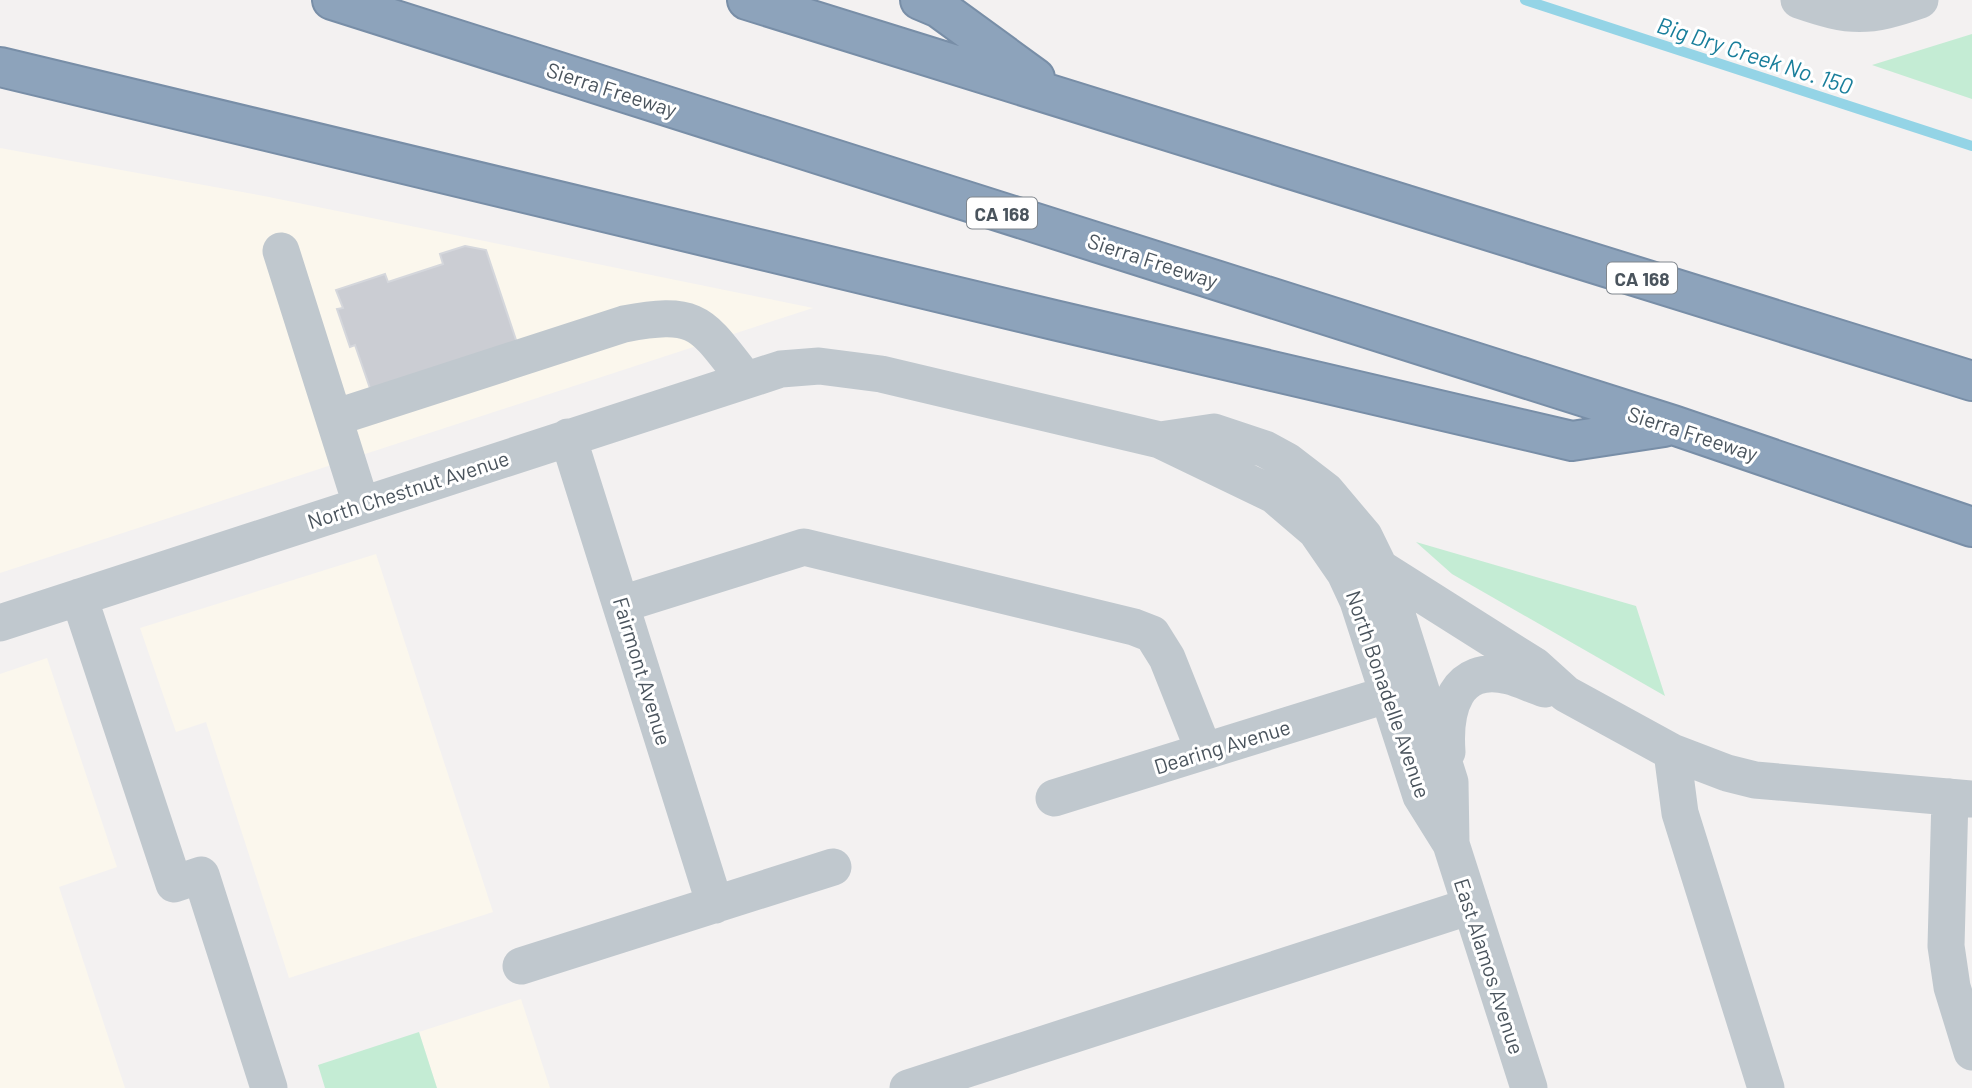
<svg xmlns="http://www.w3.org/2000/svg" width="1972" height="1088" font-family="Barlow,sans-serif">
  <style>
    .commercial { fill: #fbf7ed }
    .green { fill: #c4ecd4 }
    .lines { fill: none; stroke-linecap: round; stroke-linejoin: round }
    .stream { stroke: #94d4e6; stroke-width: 10 }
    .building { fill: #cbcdd3; stroke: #d5d7dc; stroke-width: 2 }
    .highway-casing { stroke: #788ea7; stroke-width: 42 }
    .minor { stroke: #c0c8ce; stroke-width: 37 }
    .highway { stroke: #8da3bb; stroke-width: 38 }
    .labels { text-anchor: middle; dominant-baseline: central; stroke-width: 6; stroke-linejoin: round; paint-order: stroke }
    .shield { fill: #fff; stroke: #80878e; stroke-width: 2 }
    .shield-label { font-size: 19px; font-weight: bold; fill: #4a545d }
    .street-label { font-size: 21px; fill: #4a545d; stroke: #fff }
    .water-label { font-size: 23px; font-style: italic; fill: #187e9b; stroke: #fff }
  </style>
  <rect width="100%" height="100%" fill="#f3f1f1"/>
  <path class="commercial" d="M0,148L264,196L813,308L0,573Z
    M376,554L493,912L289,978L206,722L176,732L140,628Z
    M47,658L117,867L59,887L125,1088H0V674Z
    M521,999L550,1088H437L419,1032Z"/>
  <path class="green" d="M1972,34V99L1872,65Z
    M1416,542L1636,606L1665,696L1452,574Z
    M419,1032L437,1088H325L318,1065Z"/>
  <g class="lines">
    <path class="stream" d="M1525,0L1972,146"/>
  </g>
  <path class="building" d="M465,246L486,250L518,346L372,394L355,345L350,347L337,309L343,308L336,290L385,274L388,282L443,264L440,254Z"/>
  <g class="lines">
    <g class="highway-casing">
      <path id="highway" d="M332,0L1673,425L1972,527
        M747,0L1972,381
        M920,0L939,8L1035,78
        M0,67L1054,320L1572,441L1664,427"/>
    </g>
    <path class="minor" d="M1799,0C1851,18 1868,18 1920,0
      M281,251L361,504
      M334,418L624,324C699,310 701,323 745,379
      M568,437L715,905
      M1160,440L1214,432L1265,449L1287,461L1326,491L1364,536L1387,583L1450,782L1451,843
      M1383,570L1535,666L1566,694L1672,752L1727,773L1755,780L1972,799
      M79,597L174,884L201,875L269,1088
      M622,604L804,547L1134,627L1152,634L1167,658L1204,751
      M0,623L781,369L819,366L881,374L1160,440L1274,495L1316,531L1345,573L1358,601L1421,796L1451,844L1529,1088
      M1447,752C1444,710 1455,663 1509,676C1521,679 1532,685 1545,689
      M1672,752L1680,813L1766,1088
      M1950,797L1946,946L1952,987L1972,1052
      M1054,798L1389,694
      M521,966L833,867
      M908,1088L1471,906"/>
    <use href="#highway" class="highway"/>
  </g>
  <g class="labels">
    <g class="shield">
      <rect x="967" y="197.5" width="70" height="31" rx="5"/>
      <rect x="1607" y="262.5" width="70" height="31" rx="5"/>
    </g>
    <g class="shield-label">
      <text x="1002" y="213">CA 168</text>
      <text x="1642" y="278">CA 168</text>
    </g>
    <g class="street-label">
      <text transform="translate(612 89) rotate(18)">Sierra Freeway</text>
      <text transform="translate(1153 260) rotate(18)">Sierra Freeway</text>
      <text transform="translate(1693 433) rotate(18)">Sierra Freeway</text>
      <text transform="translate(408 489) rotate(-18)">North Chestnut Avenue</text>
      <text transform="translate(643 671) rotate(73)">Fairmont Avenue</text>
      <text transform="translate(1389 694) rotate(71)">North Bonadelle Avenue</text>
      <text transform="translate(1222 746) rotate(-17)">Dearing Avenue</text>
      <text transform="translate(1490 966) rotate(72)">East Alamos Avenue</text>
    </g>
    <g class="water-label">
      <text transform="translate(1755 55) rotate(18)">Big Dry Creek No. 150</text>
    </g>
  </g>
</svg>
